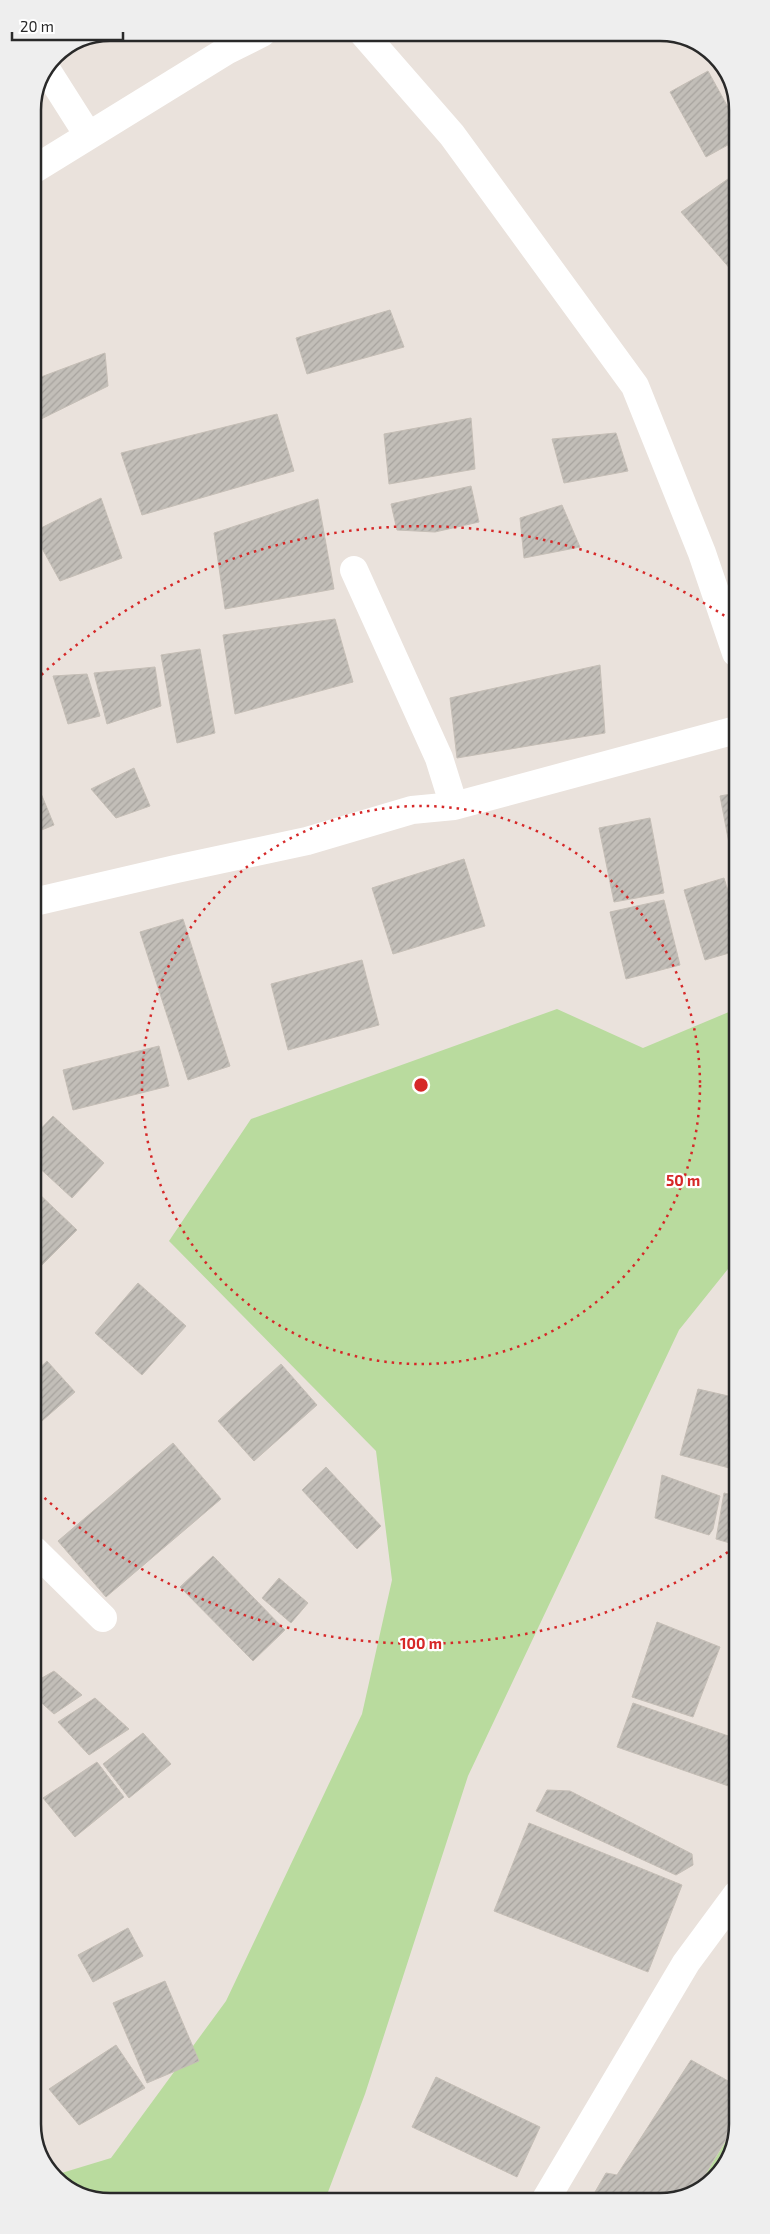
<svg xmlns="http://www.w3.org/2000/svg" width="770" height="2234" font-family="'Exo 2',sans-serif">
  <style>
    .grass { fill: #b9db9e }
    .building { fill: url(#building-hatch); stroke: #c5beb6 }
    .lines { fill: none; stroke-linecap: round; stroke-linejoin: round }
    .street { stroke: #fff; stroke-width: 28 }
    .ring { fill: none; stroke: #d62828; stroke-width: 2.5; stroke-dasharray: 2.5 5 }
    .rim { fill: none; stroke: #292929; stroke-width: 2.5 }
    .centre { fill: #d62828; stroke: #fff; stroke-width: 2.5 }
    .ring-label { font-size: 15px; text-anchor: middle; font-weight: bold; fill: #d62828; stroke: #fff; stroke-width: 4.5; stroke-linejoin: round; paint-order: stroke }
  </style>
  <defs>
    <pattern id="building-hatch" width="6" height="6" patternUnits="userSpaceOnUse" patternTransform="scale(1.25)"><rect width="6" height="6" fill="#c2beb8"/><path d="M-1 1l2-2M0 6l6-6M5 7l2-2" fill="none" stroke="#a7a39e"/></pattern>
  </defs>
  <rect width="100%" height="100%" fill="#eae2dc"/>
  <path class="grass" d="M557,1009L643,1048L736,1009V1259L679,1330L468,1776L365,2094L325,2200L105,2201L59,2182L55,2175L111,2158L226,2001L362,1714L392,1580L376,1451L169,1241L251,1119Z
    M729,2136H733L721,2171L697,2188Z"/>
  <path class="building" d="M531,33H547L535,39Z
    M718,63L735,90V94Z
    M708,71L735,120V141L706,157L670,92Z
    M735,174V268L732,271L681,212Z
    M390,310L404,347L307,374L296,338Z
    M105,353L108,386L33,423V380Z
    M277,414L294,471L142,515L121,453Z
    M471,418L475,469L389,484L384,434Z
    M616,433L628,471L564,483L552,439Z
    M471,486L479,522L435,532L397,530L391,504Z
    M101,498L122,558L60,581L33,532Z
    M318,499L334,589L225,609L214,533Z
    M562,505L580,547L524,558L520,518Z
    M335,619L353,682L235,714L223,635Z
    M200,649L215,733L177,743L161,655Z
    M600,665L605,733L457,758L450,698Z
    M155,667L161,706L107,724L94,673Z
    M87,674L100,716L68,724L53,676Z
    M134,768L150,806L116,818L91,789Z
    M33,774L54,825L34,833Z
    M736,793V880L720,796Z
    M650,818L664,893L614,902L599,828Z
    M464,859L485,926L393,954L372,888Z
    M724,878L736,917V951L705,960L684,890Z
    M664,900L680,965L626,979L610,912Z
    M183,919L230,1066L188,1080L140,932Z
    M362,960L379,1025L288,1050L271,984Z
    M159,1046L169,1086L73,1110L63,1070Z
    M53,1116L104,1163L72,1198L34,1163V1136Z
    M36,1191L77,1230L34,1273V1194Z
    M138,1283L186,1326L142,1375L95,1333Z
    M47,1361L75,1392L34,1428V1373Z
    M281,1364L317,1405L254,1461L218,1421Z
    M698,1389L737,1398V1462L733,1469L680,1455Z
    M173,1443L221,1499L106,1597L58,1541Z
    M326,1467L381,1526L357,1549L302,1490Z
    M662,1475L720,1496L713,1529L709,1535L655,1518Z
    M724,1493L737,1496V1545L716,1539Z
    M213,1556L285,1630L253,1661L180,1587Z
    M279,1578L308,1603L291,1623L262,1598Z
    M657,1622L720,1647L693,1717L632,1697Z
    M54,1671L82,1695L54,1714L35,1697V1682Z
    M95,1698L129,1729L89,1755L58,1722Z
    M633,1703L737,1739V1789L617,1747Z
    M35,1717L40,1723L35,1727Z
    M143,1733L171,1764L129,1798L103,1764Z
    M97,1762L124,1797L75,1837L43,1798Z
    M547,1790L570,1791L692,1854L693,1865L676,1875L536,1811Z
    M529,1823L682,1885L648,1972L494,1911Z
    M128,1928L143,1956L93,1982L78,1955Z
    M165,1981L199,2061L147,2083L113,2003Z
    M116,2045L145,2088L79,2125L49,2089Z
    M691,2060L737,2086V2121L697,2188L680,2199H591L606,2173L617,2175Z
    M436,2077L540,2127L517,2177L412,2127Z"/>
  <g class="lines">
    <path class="street" d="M363,33L452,135L635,386L702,553L736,653
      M48,72L88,135
      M33,170L226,51L262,33
      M354,570L439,758L454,806
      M34,902L176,869L307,841L412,810L454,806L736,730
      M34,1550L103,1618
      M546,2199L686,1963L737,1894"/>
  </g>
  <g class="ring">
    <circle cx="421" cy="1085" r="279"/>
    <path d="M734 1548A559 559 0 0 1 36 1490M36 680A559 559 0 0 1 734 622"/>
  </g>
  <path d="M0 0H770V2234H0ZM110 41H660A69 69 0 0 1 729 110V2124A69 69 0 0 1 660 2193H110A69 69 0 0 1 41 2124V110A69 69 0 0 1 110 41Z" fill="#eee" fill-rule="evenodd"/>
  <path class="rim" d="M110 41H660A69 69 0 0 1 729 110V2124A69 69 0 0 1 660 2193H110A69 69 0 0 1 41 2124V110A69 69 0 0 1 110 41Z"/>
  <circle cx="421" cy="1085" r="8" class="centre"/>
  <g class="ring-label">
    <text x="683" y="1186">50 m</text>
    <text x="421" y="1649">100 m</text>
  </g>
  <path d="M12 32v8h111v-8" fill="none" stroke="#292929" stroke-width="2.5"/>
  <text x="20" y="32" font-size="15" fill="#292929" stroke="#ffffff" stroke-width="4" paint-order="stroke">20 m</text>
</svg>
